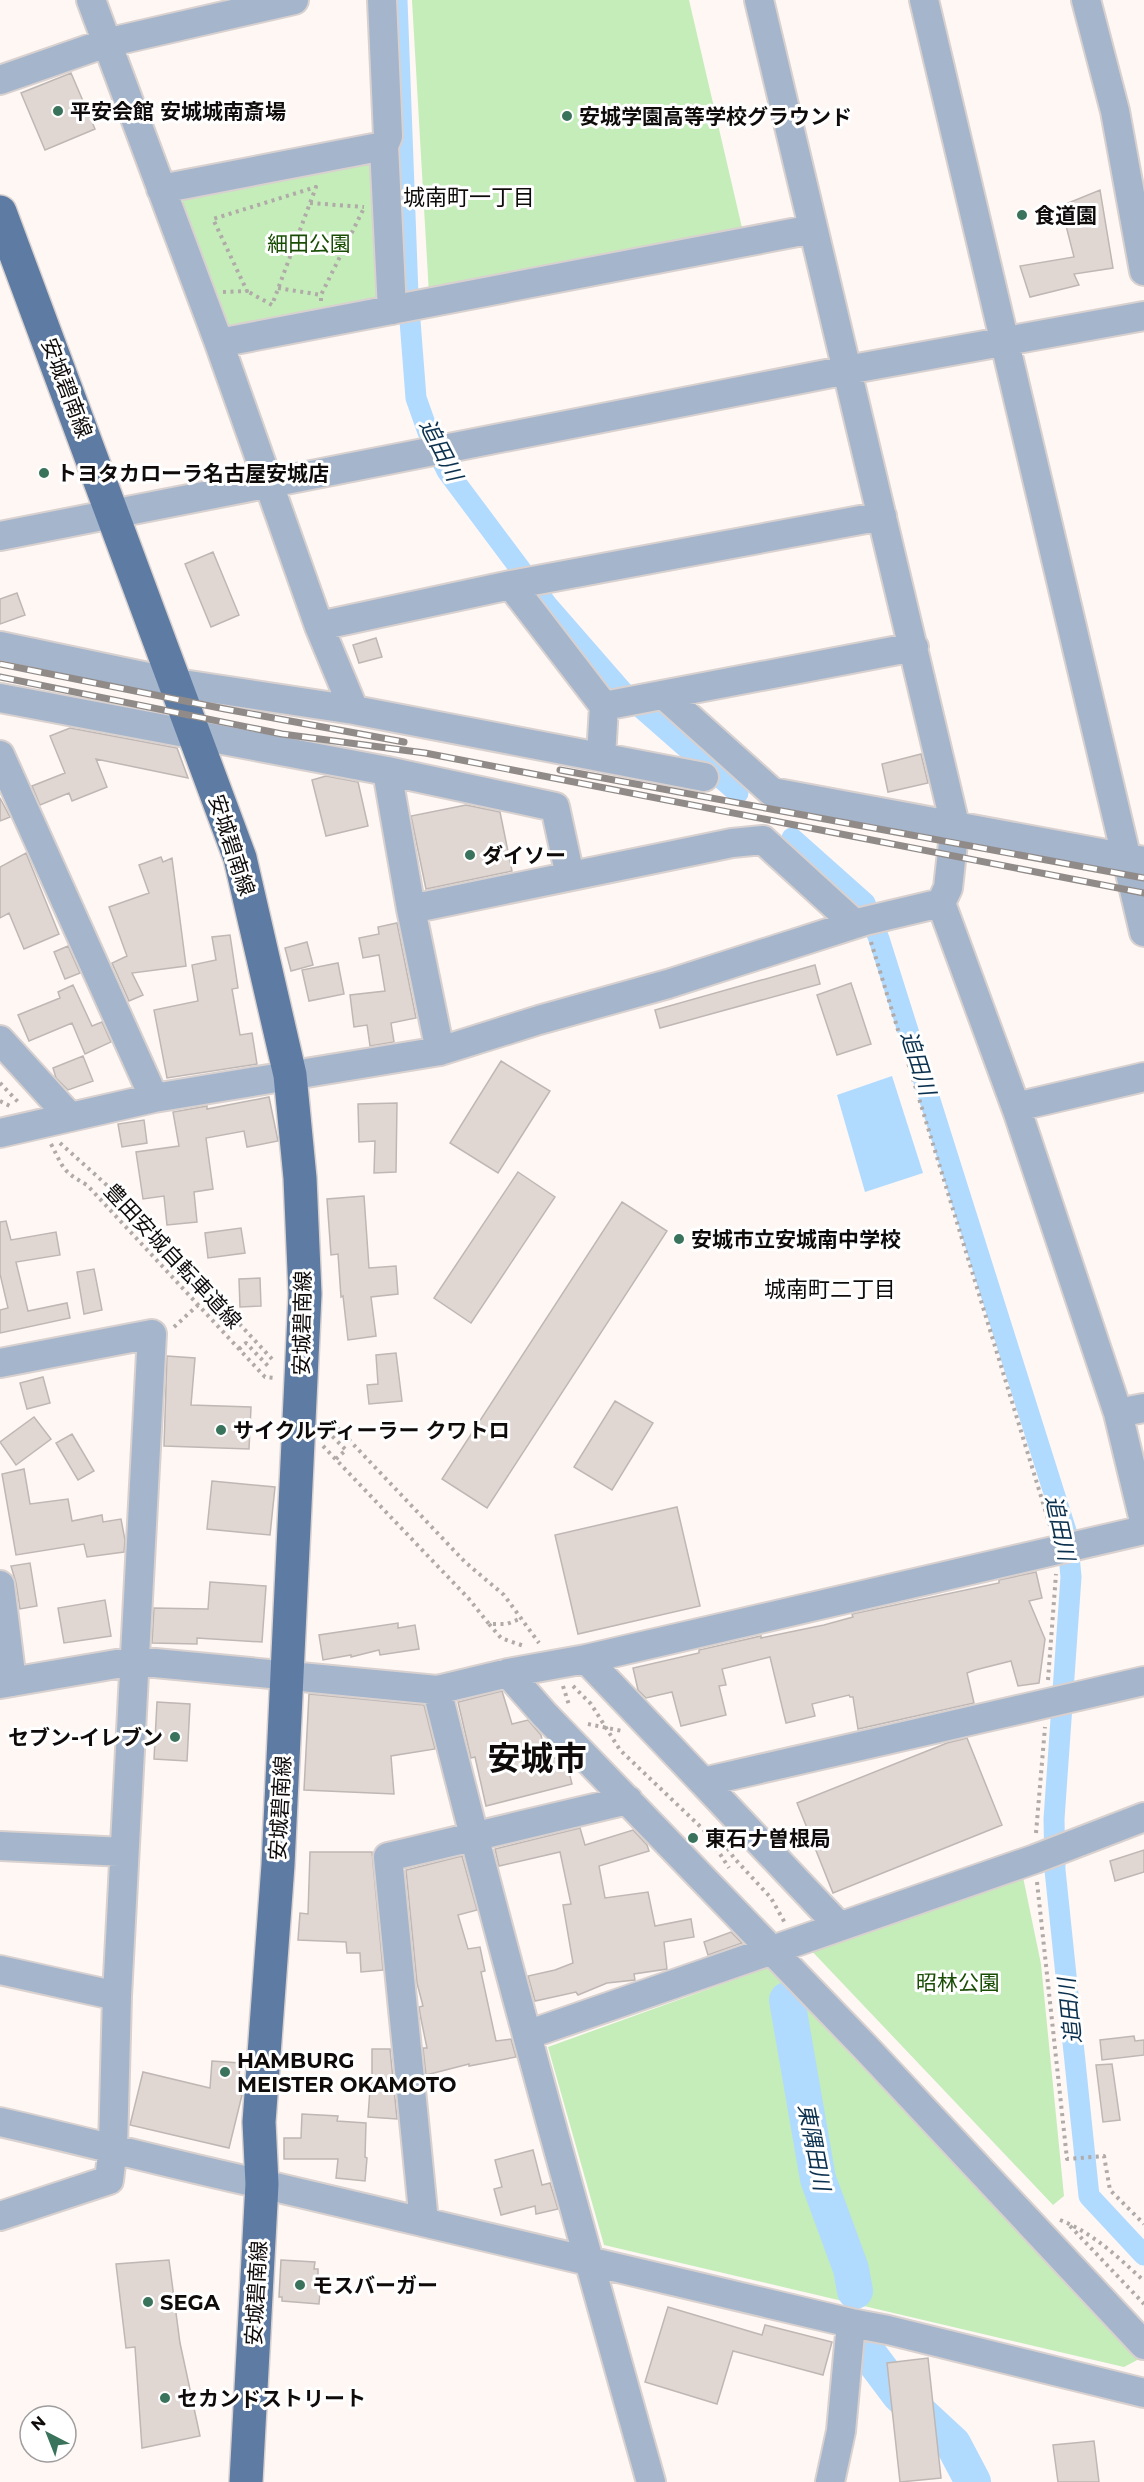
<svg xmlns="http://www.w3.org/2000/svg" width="1144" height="2482" font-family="Montserrat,'Noto Sans JP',sans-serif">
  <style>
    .green { fill: #c4edb9 }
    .water { fill: #b1daff }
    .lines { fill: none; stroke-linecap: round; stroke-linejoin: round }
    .canal { stroke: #b1daff; stroke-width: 21 }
    .river { stroke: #b1daff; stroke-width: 36 }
    .building { fill: #e0d7d3; stroke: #bfb7b3; stroke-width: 1.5 }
    .minor-casing { stroke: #d8d1cf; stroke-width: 32 }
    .major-casing { stroke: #d8d1cf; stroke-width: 36 }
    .path { stroke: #b0aaa8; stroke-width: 4; stroke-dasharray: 3 4.5; stroke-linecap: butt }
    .minor { stroke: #a4b5cc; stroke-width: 28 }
    .major { stroke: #5d7ba3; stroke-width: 33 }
    .rail-casing { stroke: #908b89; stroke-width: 7 }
    .rail { stroke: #fff; stroke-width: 4.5; stroke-dasharray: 14; stroke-linecap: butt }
    .poi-dot { fill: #3a735b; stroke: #fff; stroke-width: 2 }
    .labels { text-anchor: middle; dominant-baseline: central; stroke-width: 6; stroke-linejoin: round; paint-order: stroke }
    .poi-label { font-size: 21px; font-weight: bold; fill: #0e0b0a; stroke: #fff; text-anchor: start }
    .park-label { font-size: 21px; fill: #194d04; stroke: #fff }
    .street-label { font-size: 21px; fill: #0e0b0a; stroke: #fff }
    .neighbourhood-label { font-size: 22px; fill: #0e0b0a; stroke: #fff }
    .water-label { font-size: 22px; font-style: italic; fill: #0b314f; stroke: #fff }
    .town-label { font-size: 33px; font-weight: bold; fill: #0e0b0a; stroke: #fff }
  </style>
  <rect width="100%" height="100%" fill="#fef7f4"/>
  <path class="green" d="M412,0H689L743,232L429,294Z
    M373,156L385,297L233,331L223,326L176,202L185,192Z
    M1023,1877L1041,1964L1064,2196L1053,2205L807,1946Z
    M775,1965L830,2033L1141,2358L1124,2367L604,2245L548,2047Z"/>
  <path class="water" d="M892,1076L923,1173L865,1192L837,1095Z"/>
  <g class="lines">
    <path class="canal" d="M397,0L408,295L416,398L428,432L447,471L548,606L623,692L738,793
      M792,838L865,903L879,939L1067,1534L1071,1577L1054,1819L1055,1870L1089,2196L1144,2255"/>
    <path class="river" d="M787,2000L818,2179L851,2269L855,2291
      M862,2328L866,2350L899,2394L953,2444L973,2482"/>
  </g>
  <path class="building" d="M71,73L95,129L45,150L21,93Z
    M1100,190L1113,268L1074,274L1079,285L1030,297L1020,266L1074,257L1061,206Z
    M213,552L239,615L211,627L185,564Z
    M17,593L25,615L0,624V599Z
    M376,638L382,657L359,663L353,645Z
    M70,728L177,748L188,778L96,759L107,787L72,801L69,793L40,805L32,786L65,773L50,736Z
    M921,754L928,783L888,792L882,764Z
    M326,776L358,782L368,826L326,836L312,780Z
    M0,798L10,817L0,821Z
    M466,805L500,812L512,871L426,889L411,816Z
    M26,853L59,934L24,949L9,913L0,918V867Z
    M161,857L163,862L172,858L186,966L132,973L143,995L129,1001L112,963L127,956L109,907L149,893L139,865Z
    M397,923L416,1018L391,1023L394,1042L370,1046L367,1025L354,1027L350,995L385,991L379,955L363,958L359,938L379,934L378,927Z
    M230,935L238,988L232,989L240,1035L252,1033L257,1064L167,1078L154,1010L198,1001L192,965L216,960L212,937Z
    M307,942L313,965L291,971L285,948Z
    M68,946L80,973L65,979L54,952Z
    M338,963L344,994L309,1001L302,970Z
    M815,965L820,984L660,1028L655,1010Z
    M851,983L871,1044L837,1055L817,995Z
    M73,985L92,1026L102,1022L111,1042L85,1054L72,1023L29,1041L18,1015L60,998L58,992Z
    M83,1056L93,1081L68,1090L56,1078L53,1068Z
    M501,1061L550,1091L498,1173L450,1143Z
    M269,1097L278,1141L247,1147L244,1131L206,1138L213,1189L194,1192L197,1222L167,1225L164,1196L143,1199L136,1152L179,1146L173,1112L207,1106V1109Z
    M397,1103L396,1172L374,1173L375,1141L359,1142L358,1104Z
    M144,1120L147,1143L122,1147L118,1124Z
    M518,1172L555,1197L471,1323L434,1298Z
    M364,1196L369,1268L396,1266L398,1294L371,1297L376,1336L348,1340L343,1296L341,1297L338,1254L331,1255L327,1199Z
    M622,1202L667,1231L487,1508L442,1479Z
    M6,1221L11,1240L56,1232L60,1255L16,1262L28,1311L67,1303L70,1318L0,1333V1310L8,1308L0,1274V1222Z
    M241,1228L245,1253L208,1258L205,1233Z
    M94,1269L102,1310L84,1314L77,1272Z
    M260,1278L261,1306L240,1307L239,1279Z
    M396,1353L402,1401L369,1404L367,1385L378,1384L376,1355Z
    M167,1356L195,1358L191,1405L251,1407L249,1449L164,1446Z
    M43,1377L50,1403L27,1409L20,1383Z
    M615,1401L653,1423L612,1490L574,1467Z
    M34,1417L51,1439L16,1465L0,1442Z
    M72,1434L94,1471L78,1480L56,1443Z
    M24,1469L30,1504L68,1499L72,1521L102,1515L103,1522L121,1519L125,1540L124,1552L87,1557L84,1544L16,1555L2,1474Z
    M212,1481L275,1487L270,1535L207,1529Z
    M677,1507L700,1606L578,1634L555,1535Z
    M30,1563L37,1606L20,1609L16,1583L11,1566Z
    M1036,1572L1042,1598L1029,1601L1045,1639L1039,1683L1018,1686L1011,1661L975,1670L967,1673L974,1703L858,1729L853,1697H850L849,1695L812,1704L815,1716L786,1723L770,1657L722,1669L726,1685L719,1686L726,1715L681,1726L672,1692L646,1698L638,1690L633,1668L699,1653V1650L761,1636V1638L824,1625L853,1617L852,1614L999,1583V1580Z
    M210,1582L266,1586L262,1642L197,1638V1644L152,1643L154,1608L208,1609Z
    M105,1600L111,1636L64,1643L58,1608Z
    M398,1623V1628L415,1625L419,1649L380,1655L379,1650L351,1657V1655L323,1660L319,1635Z
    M502,1691L512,1724L528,1720L541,1735L547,1760L562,1756L566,1760L572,1784L486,1806L475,1757L471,1758L458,1702Z
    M309,1694L424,1705L435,1749L391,1756L394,1794L304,1790Z
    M157,1702L190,1704L187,1761L154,1759Z
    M967,1738L1002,1825L833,1893L797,1803L947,1743Z
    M580,1828L585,1845L633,1830L647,1845L649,1851L599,1866L605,1898L648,1892L655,1926L691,1919L694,1937L664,1942L667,1969L634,1974L635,1980L607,1983L578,1995L576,1992L535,2001L528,1976L555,1970L573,1963L563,1905L571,1904L560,1852L499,1866L495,1849Z
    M1144,1850V1872L1115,1881L1110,1861Z
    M310,1852H372L383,1970L361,1972L360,1953H347L346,1942L298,1940L300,1913L308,1914Z
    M462,1856L477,1910L458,1915L468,1949L480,1947L485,1971L481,1972L496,2041L511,2039L516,2057L469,2066V2064L426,2075L423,2048H427L421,2019L419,2007L423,2006L417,1983L406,1870Z
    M731,1932L742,1943L708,1955L704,1942Z
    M1134,2036L1135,2041L1144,2040V2055L1102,2060L1100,2040Z
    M372,2049H390L397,2119L368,2117L370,2089H372Z
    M212,2061L240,2063L238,2094L242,2095L229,2148L130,2125L143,2072L210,2088Z
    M1112,2064L1120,2120L1103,2122L1096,2065Z
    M302,2114L338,2116L337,2121L366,2123L365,2157L367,2158L365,2181L336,2178L338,2159H284V2138H301Z
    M533,2150L542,2185L550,2183L558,2209L536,2214L535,2206L501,2215L494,2189L502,2187L495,2160Z
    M169,2260L180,2343L200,2436L142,2448L135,2347L126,2348L116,2264Z
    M281,2260L315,2262L314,2269H318V2279H321L319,2304L282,2301V2297H279Z
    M668,2307L762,2335L765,2325L832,2342L823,2375L733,2351L717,2404L645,2382Z
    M928,2358L941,2478L900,2482L887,2363Z
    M1094,2441L1099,2482H1058L1053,2445Z"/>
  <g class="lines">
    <g class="minor-casing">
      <path id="minor" d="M91,0L219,343L319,626L354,710
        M382,0L388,136L384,146L392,310
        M924,0L1144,932
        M1086,0L1115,111L1144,271
        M0,80L106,43L294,0
        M161,189L384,146
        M219,343L813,229
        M0,536L847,370L1144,316
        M511,585L604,706L914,647
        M319,626L511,585L882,516
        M0,646L176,683L354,710L704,777
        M664,695L772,792L1144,861
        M0,698L387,771
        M0,755L154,1098
        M601,757L604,706
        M570,876L555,807L387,771L411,909L732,843L763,840L855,924
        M941,903L1018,1113L1118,1413L1144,1521
        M411,909L440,1051
        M0,1040L70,1117
        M1016,1107L1144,1077
        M0,1133L154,1098L440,1051L539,1020L668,984L865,921L941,903L948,888L955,825L759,0
        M0,1363L152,1334L117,1996L113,2147L109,2180L0,2216
        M1118,1413L1144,1408
        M0,1585L12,1682
        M586,1659L703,1782L1144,1681
        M508,1673L544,1714L866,2048L1144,2345
        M0,1684L134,1661L437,1690C503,1955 577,2219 651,2482
        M437,1690L508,1673L586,1659L1144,1530
        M703,1782L839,1926
        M0,1846L124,1852
        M0,1970L117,1996
        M527,2035L1035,1859L1144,1817
        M0,2122C88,2142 174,2165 262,2184L851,2323L888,2330L1144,2393
        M424,2222L388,1857L628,1800
        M830,2482L841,2431L851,2323"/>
    </g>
    <g class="major-casing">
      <path id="major" d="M0,212L240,858L290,1075L300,1178L305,1294L278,1865L259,2122L262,2184L246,2482"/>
    </g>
    <path class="path" d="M310,203L364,207
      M278,288L321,295
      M223,292L247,291L213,219L316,187L272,305L247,291
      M321,301V295L363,210
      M871,942L1051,1529
      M0,1083L20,1104
      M0,1101L10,1106
      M60,1143L130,1206L272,1359
      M51,1144C64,1169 62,1171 87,1185L265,1377L275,1378
      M174,1327L198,1305
      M239,1349L246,1343L269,1367
      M333,1423L465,1562L504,1595L539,1643
      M327,1431L346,1450L336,1459
      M323,1446L469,1599L489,1624H507L522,1618
      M489,1624L501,1638L524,1646
      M1048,1680L1056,1574
      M563,1686L569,1705
      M573,1686L591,1704L620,1750L706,1832L729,1868
      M588,1724L622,1731
      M1036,1833L1045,1727
      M719,1836L734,1858L771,1898L785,1923
      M1037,1882L1067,2159L1104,2156L1110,2190L1144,2224
      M1060,2220C1093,2233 1118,2257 1144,2281
      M1070,2226L1144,2304"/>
    <use href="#minor" class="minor"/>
    <use href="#major" class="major"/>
    <g class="rail-casing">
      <path id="rail" d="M0,664L225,709L404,742
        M0,677L282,734L425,753L1144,893
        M560,770L1144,878"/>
    </g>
    <use href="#rail" class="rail"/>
  </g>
  <g class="poi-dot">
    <circle cx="58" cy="111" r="6"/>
    <circle cx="567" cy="116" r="6"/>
    <circle cx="1022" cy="215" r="6"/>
    <circle cx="44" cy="473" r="6"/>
    <circle cx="470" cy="855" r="6"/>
    <circle cx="679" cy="1239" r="6"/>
    <circle cx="221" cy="1430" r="6"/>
    <circle cx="175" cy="1737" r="6"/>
    <circle cx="693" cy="1838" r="6"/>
    <circle cx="225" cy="2072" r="6"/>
    <circle cx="300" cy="2285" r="6"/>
    <circle cx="148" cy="2302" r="6"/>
    <circle cx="165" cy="2398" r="6"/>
  </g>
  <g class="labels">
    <g class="poi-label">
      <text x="70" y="111">平安会館 安城城南斎場</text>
      <text x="579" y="116">安城学園高等学校グラウンド</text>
      <text x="1034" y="215">食道園</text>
      <text x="56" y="473">トヨタカローラ名古屋安城店</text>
      <text x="482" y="855">ダイソー</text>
      <text x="691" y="1239">安城市立安城南中学校</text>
      <text x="233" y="1430">サイクルディーラー クワトロ</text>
      <text x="163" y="1737" text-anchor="end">セブン-イレブン</text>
      <text x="705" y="1838">東石ナ曽根局</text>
      <text x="237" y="2060">HAMBURG<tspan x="237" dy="24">MEISTER OKAMOTO</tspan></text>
      <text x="312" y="2285">モスバーガー</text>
      <text x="160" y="2302">SEGA</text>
      <text x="177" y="2398">セカンドストリート</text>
    </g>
    <g class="park-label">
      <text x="309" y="243">細田公園</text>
      <text x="958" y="1982">昭林公園</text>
    </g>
    <g class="street-label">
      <text transform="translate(67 388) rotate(69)">安城碧南線</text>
      <text transform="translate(232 845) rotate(72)">安城碧南線</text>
      <text transform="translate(173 1256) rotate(47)">豊田安城自転車道線</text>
      <text transform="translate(302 1323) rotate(-89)">安城碧南線</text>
      <text transform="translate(280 1808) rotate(-87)">安城碧南線</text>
      <text transform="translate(256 2293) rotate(-87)">安城碧南線</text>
    </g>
    <g class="neighbourhood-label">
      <text x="469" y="197">城南町一丁目</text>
      <text x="830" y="1289">城南町二丁目</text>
    </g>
    <g class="water-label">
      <text transform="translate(441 450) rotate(63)">追田川</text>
      <text transform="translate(918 1063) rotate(72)">追田川</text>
      <text transform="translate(1060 1528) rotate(78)">追田川</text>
      <text transform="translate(1070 2011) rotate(-96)">追田川</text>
      <text transform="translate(814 2147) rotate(79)">東隅田川</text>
    </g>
    <g class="town-label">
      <text x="537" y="1758">安城市</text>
    </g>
  </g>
  <g transform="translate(48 2434) rotate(318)"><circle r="28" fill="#ffffff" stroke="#9f9d9d" stroke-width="1.5"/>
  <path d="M0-4.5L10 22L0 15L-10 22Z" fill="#3a735b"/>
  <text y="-9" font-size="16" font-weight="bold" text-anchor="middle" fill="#0e0b0a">N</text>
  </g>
</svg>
